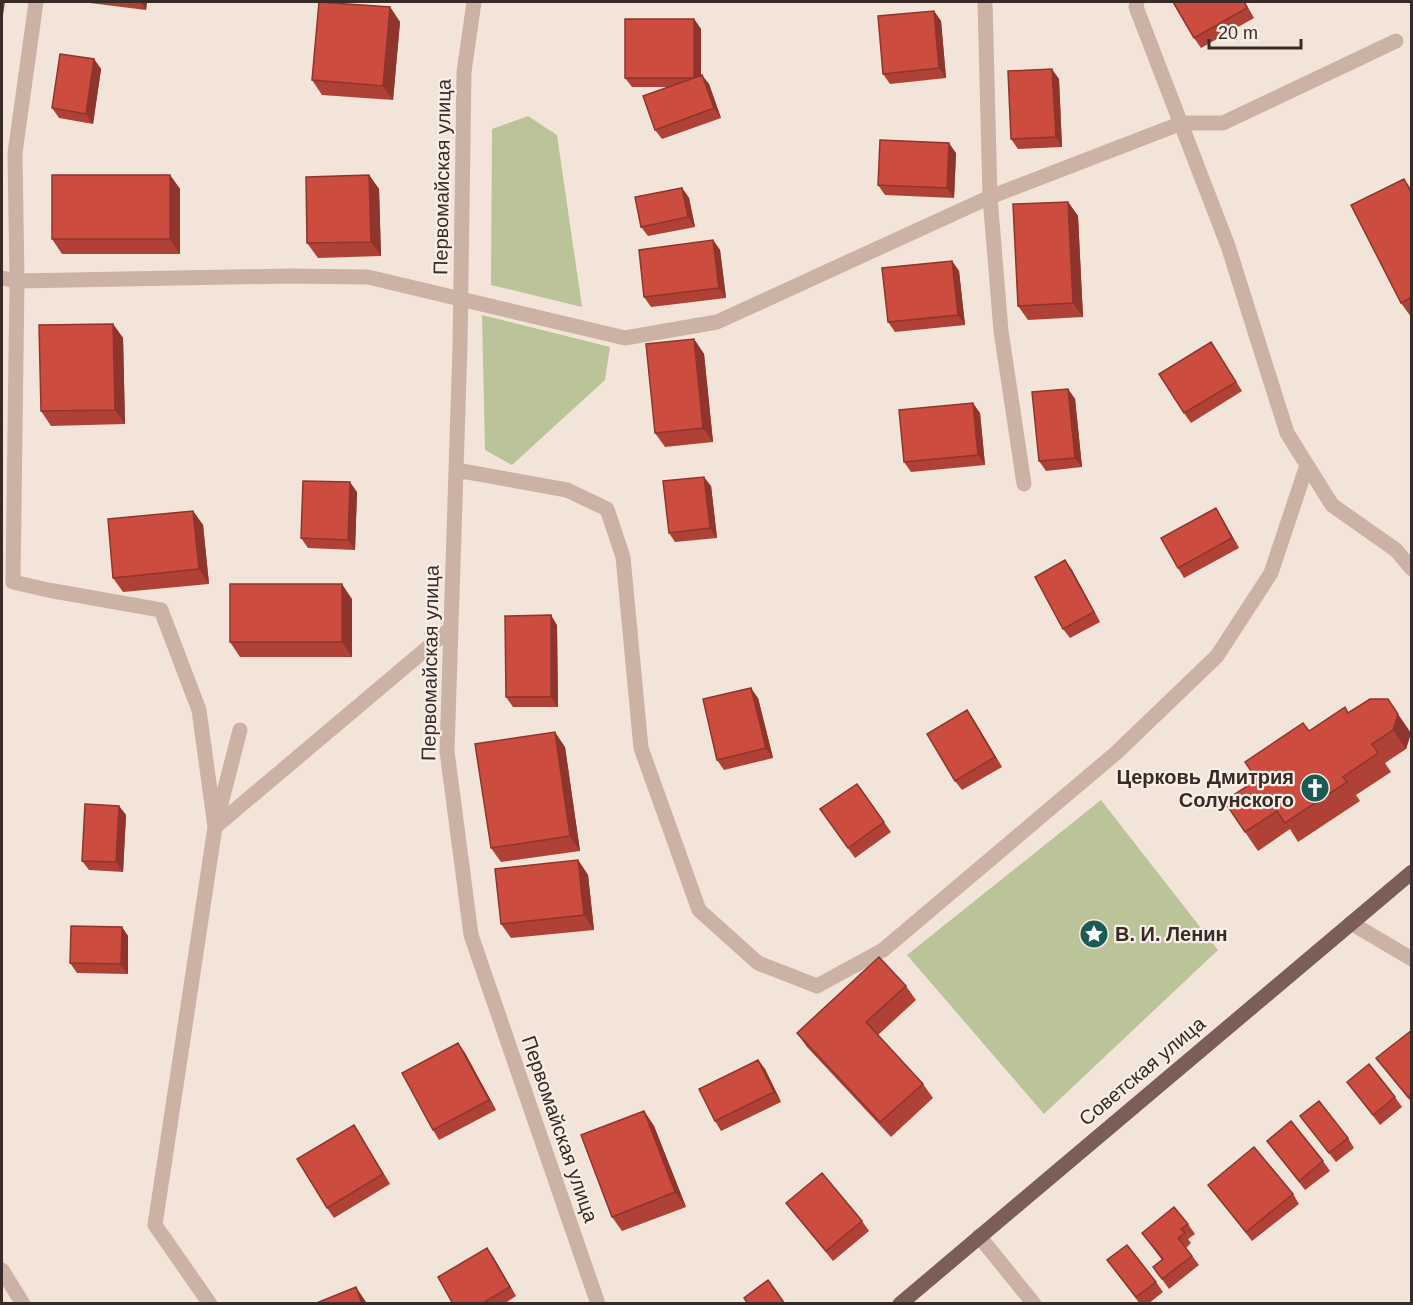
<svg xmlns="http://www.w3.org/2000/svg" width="1413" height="1305" font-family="Helvetica,sans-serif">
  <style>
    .green { fill: #bbc399 }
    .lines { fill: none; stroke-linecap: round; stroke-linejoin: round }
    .minor { stroke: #ccb1a5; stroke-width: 15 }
    .major { stroke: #7a5e57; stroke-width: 15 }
    .wall { fill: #af4136 }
    .shaded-wall { fill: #8f352c }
    .building { fill: #cc4c3f; stroke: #8f352c; stroke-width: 1.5 }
    .labels { text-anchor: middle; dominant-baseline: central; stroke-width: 4.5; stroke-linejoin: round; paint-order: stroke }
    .street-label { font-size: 20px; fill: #372a27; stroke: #faefe7 }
    .poi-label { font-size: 20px; font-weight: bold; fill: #372a27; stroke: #faefe7; text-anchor: end }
  </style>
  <rect width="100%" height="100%" fill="#f3e4da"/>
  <path class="green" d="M528,116L557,135L582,307L491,285L492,129Z
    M482,315L610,347L605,380L512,465L485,450Z
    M1101,800L1218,950L1044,1114L907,955Z"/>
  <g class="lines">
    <path class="minor" d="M36,2L15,153L17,281L13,582L48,590L161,610L199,710L215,827L240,730
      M474,2L464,72L460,346L447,751L471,935L598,1304
      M985,2L990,197L1001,331L1024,484
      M1137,2L1136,7L1228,246L1287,433L1332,505L1396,550L1412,569
      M2,278L17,281L289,276L368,277L625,338L717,322L990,197L1182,123H1223L1396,41
      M456,470L567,490L607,509L623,557L641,748L699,910L758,963L817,986L883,950L1116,753L1217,656L1271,573L1307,465
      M1351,923L1412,959
      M979,1236L1034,1304
      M2,1270L23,1304
      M210,1304L155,1225L215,827L451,628"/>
    <path class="major" d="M900,1304L1412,872"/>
  </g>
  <path class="wall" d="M90,2H147L146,10L90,3Z
    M1245,2L1254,18L1201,48L1194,38Z
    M390,7L400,22L393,100L322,95L312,80Z
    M934,11L941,21L946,78L890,84L883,74Z
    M694,19L701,29V75L709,84L721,118L662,139L655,130L667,87H632L625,78Z
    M94,59L101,69L93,124L59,118L52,108Z
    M1059,79L1062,147L1018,149L1011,139Z
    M956,153L954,198L885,195L878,185Z
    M170,175L180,189V254H62L52,239Z
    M369,175L379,189L381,256L318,258L307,243Z
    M1404,179L1412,190V317H1411L1401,303Z
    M682,188L689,198L695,227L648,236L641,227Z
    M1068,202L1078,216L1083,317L1028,320L1018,306Z
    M713,240L720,250L726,298L651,307L644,297Z
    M952,261L959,271L965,325L895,332L888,322Z
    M113,324L123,338L125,424L51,426L41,411Z
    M694,339L704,354L713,442L665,447L655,433Z
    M1211,342L1242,391L1191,423L1184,413Z
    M1068,389L1075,399L1082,467L1046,471L1039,461Z
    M980,413L985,465L911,472L904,462Z
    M711,486L717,538L675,542L669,533Z
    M357,492L355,550L308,548L301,538Z
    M1216,508L1222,518L1239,548L1184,578L1178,568Z
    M193,511L203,525L209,584L123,592L113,578Z
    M1065,560L1072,570L1100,622L1070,638L1063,629Z
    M352,599V657H240L230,642Z
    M557,625L558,707H513L506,697Z
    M758,698L773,758L724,770L717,760Z
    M967,710L1002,767L962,790L955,781Z
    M1349,713L1411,733L1406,749L1385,763L1391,772L1356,795L1360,801L1298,842L1290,829L1258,851L1245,832L1257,780L1309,731Z
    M565,747L580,851L501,862L491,848Z
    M857,784L891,832L855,858L820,809Z
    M119,806L126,815L123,872L89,870L82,861Z
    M578,860L588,875L594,930L511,938L501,924Z
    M122,927L128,936V974L77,973L70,963Z
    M906,986L916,1000L878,1035L923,1084L933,1098L891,1137L807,1047L797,1033Z
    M1412,1030V1103L1376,1058Z
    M458,1043L465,1053L496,1110L439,1140L433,1130Z
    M758,1060L765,1069L781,1102L721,1131L715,1121Z
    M1347,1082L1395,1097L1402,1107L1380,1125Z
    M644,1111L654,1126L686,1207L622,1231L612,1217Z
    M1300,1116L1348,1138L1354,1148L1336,1162Z
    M354,1125L390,1184L334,1218L327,1208Z
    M1267,1141L1323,1161L1330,1171L1305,1190Z
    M1208,1185L1293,1194L1299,1204L1252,1241Z
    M786,1203L862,1221L869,1231L833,1261L793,1212Z
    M1188,1224L1195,1234L1188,1239L1191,1243L1186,1248L1199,1265L1169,1289L1153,1267L1162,1260L1142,1233Z
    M487,1248L516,1296L504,1304H453Z
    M1107,1260L1156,1282L1163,1292L1148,1304H1140Z"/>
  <path class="shaded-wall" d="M2,2H5L2,22Z
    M140,2H147L146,10Z
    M390,7L400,22L393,100L383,86Z
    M934,11L941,21L946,78L939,68Z
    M694,19L701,29V87L694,78Z
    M94,59L101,69L93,124L86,114Z
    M1052,69L1059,79L1062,147L1056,137Z
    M702,75L709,84L721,118L714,108Z
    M949,143L956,153L954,198L947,188Z
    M170,175L180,189V254L170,239Z
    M369,175L379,189L381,256L371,242Z
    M682,188L689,198L695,227L688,217Z
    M1068,202L1078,216L1083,317L1073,303Z
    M713,240L720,250L726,298L719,288Z
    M952,261L959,271L965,325L958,315Z
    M113,324L123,338L125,424L115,410Z
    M694,339L704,354L713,442L703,428Z
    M1068,389L1075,399L1082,467L1075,458Z
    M973,403L980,413L985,465L978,455Z
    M704,477L711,486L717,538L710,528Z
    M350,482L357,492L355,550L348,540Z
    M1216,508L1222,518L1239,548L1232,538Z
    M193,511L203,525L209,584L199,569Z
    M1065,560L1072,570L1100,622L1094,612Z
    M342,584L352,599V657L342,642Z
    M551,615L557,625L558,707L551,697Z
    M751,688L758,698L773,758L766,748Z
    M967,710L974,720L1002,767L995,757Z
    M1398,714L1411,733L1406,749L1393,730Z
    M555,732L565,747L580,851L570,836Z
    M119,806L126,815L123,872L116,862Z
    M578,860L588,875L594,930L584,915Z
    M122,927L128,936V974L121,964Z
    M458,1043L465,1053L496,1110L489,1100Z
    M758,1060L765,1069L781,1102L774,1092Z
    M644,1111L654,1126L686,1207L675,1192Z
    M354,1125L360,1135L390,1184L383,1174Z
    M487,1248L494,1258L516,1296L510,1287Z
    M356,1287L366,1302L367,1304H362Z"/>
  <path class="building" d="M319,2L390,7L383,86L312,80Z
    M1173,2H1244L1247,8L1194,38Z
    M934,11L939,68L883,74L878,16Z
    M625,19H694V78L702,75L714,108L655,130L643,96L694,78H625Z
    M60,54L94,59L86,114L52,108Z
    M1052,69L1056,137L1011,139L1008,71Z
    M880,140L949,143L947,188L878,185Z
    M52,175H170V239H52Z
    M369,175L371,242L307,243L306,177Z
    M1404,179L1412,194V297L1401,303L1351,205Z
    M682,188L688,217L641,227L635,197Z
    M1068,202L1073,303L1018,306L1013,204Z
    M713,240L719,288L644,297L639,250Z
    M952,261L958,315L888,322L882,268Z
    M113,324L115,410L41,411L39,325Z
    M694,339L703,428L655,433L646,344Z
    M1211,342L1236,382L1184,413L1159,374Z
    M1068,389L1075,458L1039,461L1032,392Z
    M973,403L978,455L904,462L899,410Z
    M704,477L710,528L669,533L663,481Z
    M303,481L350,482L348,540L301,538Z
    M1216,508L1232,538L1178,568L1161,538Z
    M193,511L199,569L113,578L108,519Z
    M1065,560L1094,612L1063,629L1035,577Z
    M230,584H342V642H230Z
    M551,615V697H506L505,616Z
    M751,688L766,748L717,760L703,699Z
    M1370,699H1388L1398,714L1393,730L1372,744L1378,753L1343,777L1347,782L1285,823L1277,811L1245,832L1224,801L1257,780L1245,762L1303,723L1309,731L1345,707L1348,713Z
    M967,710L995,757L955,781L927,734Z
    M555,732L570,836L491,848L475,744Z
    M857,784L884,822L848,848L820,809Z
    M85,804L119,806L116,862L82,861Z
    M578,860L584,915L501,924L495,869Z
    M71,926L122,927L121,964L70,963Z
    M879,957L906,986L866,1022L923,1084L880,1122L797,1033Z
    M1412,1030V1094L1408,1097L1376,1058Z
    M458,1043L489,1100L433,1130L402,1073Z
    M758,1060L774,1092L715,1121L699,1089Z
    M1369,1064L1395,1097L1373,1115L1347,1082Z
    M1319,1101L1348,1138L1329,1153L1300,1116Z
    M644,1111L675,1192L612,1217L581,1135Z
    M1291,1121L1323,1161L1299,1181L1267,1141Z
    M354,1125L383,1174L327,1208L297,1159Z
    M1254,1147L1293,1194L1246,1232L1208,1185Z
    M822,1173L862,1221L826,1251L786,1203Z
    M1174,1207L1188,1224L1181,1229L1185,1233L1178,1238L1192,1256L1162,1279L1153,1267L1163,1259L1142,1233Z
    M1127,1245L1156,1282L1136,1297L1107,1260Z
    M487,1248L510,1287L481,1304H453L438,1277Z
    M768,1280L785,1304H748L744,1298Z
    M356,1287L362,1304H314Z"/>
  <defs>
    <g id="church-disc" transform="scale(1.5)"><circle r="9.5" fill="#1a5b56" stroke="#faefe7"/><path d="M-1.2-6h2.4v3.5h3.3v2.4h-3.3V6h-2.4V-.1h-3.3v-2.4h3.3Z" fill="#fff"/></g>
    <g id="sight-disc" transform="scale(1.5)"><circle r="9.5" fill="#1a5b56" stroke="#faefe7"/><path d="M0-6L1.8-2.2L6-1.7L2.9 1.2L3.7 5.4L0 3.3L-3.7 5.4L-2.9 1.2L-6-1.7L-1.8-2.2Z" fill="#fff"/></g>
  </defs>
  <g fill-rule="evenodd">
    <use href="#church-disc" x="1315" y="788"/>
    <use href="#sight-disc" x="1094" y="934"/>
  </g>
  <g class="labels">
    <g class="street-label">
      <text transform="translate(442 177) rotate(-89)">Первомайская улица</text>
      <text transform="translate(430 663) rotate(-89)">Первомайская улица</text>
      <text transform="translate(1142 1071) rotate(-40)">Советская улица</text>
      <text transform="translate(560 1129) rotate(71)">Первомайская улица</text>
    </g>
    <g class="poi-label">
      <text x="1294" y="777">Церковь Дмитрия<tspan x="1294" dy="23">Солунского</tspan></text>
      <text x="1115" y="934" text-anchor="start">В. И. Ленин</text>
    </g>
  </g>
  <rect width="1413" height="1305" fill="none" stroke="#372a27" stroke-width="6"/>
  <path d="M1209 39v9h92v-9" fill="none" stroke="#372a27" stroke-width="3"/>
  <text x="1218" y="39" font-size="18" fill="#372a27" stroke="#faefe7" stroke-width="4.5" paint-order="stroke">20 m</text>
</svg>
